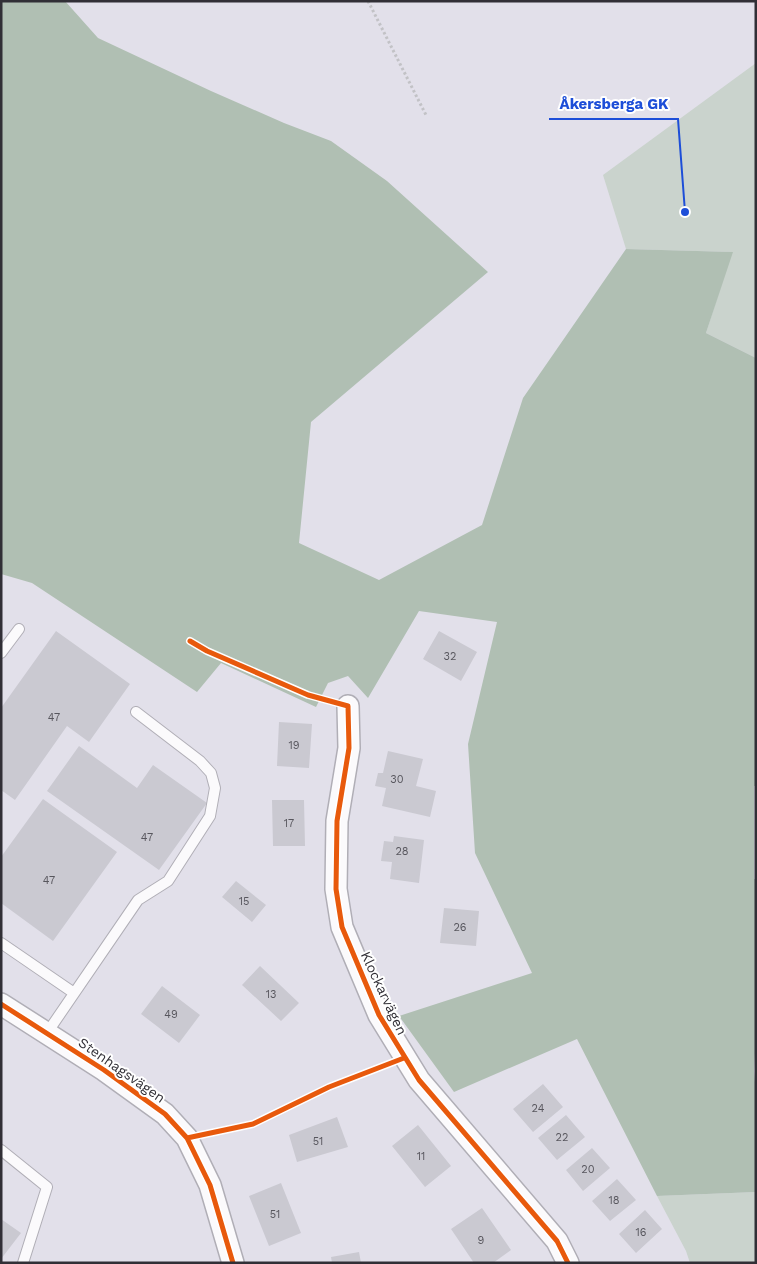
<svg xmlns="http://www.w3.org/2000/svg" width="757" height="1264" font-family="'Work Sans',sans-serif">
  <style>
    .green { fill: #cad3cd }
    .forest { fill: #b0bfb3 }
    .building { fill: #cac9d1 }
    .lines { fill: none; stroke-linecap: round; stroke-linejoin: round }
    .lane-casing { stroke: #b0aeb6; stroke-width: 12 }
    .street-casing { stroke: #b0aeb6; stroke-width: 24 }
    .path { stroke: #c2c2c6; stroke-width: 3; stroke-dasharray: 2.5 2.5; stroke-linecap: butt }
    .lane { stroke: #fbfafc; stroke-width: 10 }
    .street { stroke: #fbfafc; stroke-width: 21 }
    .cycleway-casing { stroke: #fff; stroke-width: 8 }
    .cycleway { stroke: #e8590c; stroke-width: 5 }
    .labels { text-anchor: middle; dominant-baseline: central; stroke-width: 4; stroke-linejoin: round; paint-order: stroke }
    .number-label { font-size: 11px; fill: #57565d }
    .street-label { font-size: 14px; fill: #312f36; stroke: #fff }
    .leader { fill: none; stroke: #1d4ed8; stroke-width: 2 }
    .callout-dot { fill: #1d4ed8; stroke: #fff; stroke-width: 2 }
    .callout-label { font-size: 15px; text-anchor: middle; font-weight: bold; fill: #1d4ed8; stroke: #fff; stroke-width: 4; stroke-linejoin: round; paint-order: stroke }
  </style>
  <rect width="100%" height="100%" fill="#e2e0ea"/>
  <path class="green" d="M756,63V358L706,333L732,252L626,249L603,175Z
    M756,1192V1263H690L686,1251L657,1196Z"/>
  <path class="forest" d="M1,1H65L98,38L211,91L284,123L331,141L387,181L488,272L311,422L299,543L379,580L482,525L523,398L626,249L733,252L706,333L756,358V786H754V879H756V1035L754,1071L756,1094V1192L657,1196L577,1039L454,1092L399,1016L532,973L475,853L468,744L497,622L419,611L368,698L348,676L328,683L316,707L221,663L197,692L32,583L1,574Z"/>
  <path class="building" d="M56,631L130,684L89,742L67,726L15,800L1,790V708Z
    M439,631L477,652L461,681L423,659Z
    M279,722L312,724L309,768L277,766Z
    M79,746L137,788L153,765L207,803L159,870L47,791Z
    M388,751L423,759L416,786L436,791L430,817L382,806L386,788L375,786L378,773H383Z
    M43,799L117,852L53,941L1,903V857Z
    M272,800H304L305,846H273Z
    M394,836L424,840L419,883L390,879L392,862L381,861L384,841L393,842Z
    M236,881L266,905L252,922L222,897Z
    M444,908L479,911L476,946L440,943Z
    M260,966L299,1003L281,1021L242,985Z
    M162,986L200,1015L179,1043L141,1014Z
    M543,1084L563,1107L533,1132L513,1109Z
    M566,1115L585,1137L557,1160L538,1138Z
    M337,1117L348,1147L297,1162L289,1135Z
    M418,1125L451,1166L425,1187L392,1146Z
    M592,1148L610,1168L583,1191L566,1170Z
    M617,1179L636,1200L610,1221L592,1201Z
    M281,1183L301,1233L269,1246L249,1196Z
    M482,1208L511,1250L493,1263H474L451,1229Z
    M645,1210L662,1229L636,1253L619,1234Z
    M1,1219L21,1233L1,1259Z
    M359,1252L361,1263H332L331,1257Z"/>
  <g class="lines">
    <g class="lane-casing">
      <path id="lane" d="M1,653L19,629
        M1,943L74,993
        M47,1033L138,900L168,881L210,816L215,788L211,773L200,761L136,712
        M1,1150L47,1187L23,1263"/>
    </g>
    <g class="street-casing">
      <path id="street" d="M348,706L349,748L337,821L336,889L342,927L379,1015L419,1080L557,1241L568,1263
        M1,1004L104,1070L165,1114L187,1138L210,1185L233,1263"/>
    </g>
    <path class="path" d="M368,1L426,115"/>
    <use href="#lane" class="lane"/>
    <use href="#street" class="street"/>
    <g class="cycleway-casing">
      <path id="cycleway" d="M190,641L207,651L308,695L348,706L349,748L337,821L336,889L342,927L379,1015L419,1080L557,1241L568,1263
        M1,1004L104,1070L165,1114L187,1138L210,1185L233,1263
        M187,1138L253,1124L329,1087L404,1058"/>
    </g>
    <use href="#cycleway" class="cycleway"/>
  </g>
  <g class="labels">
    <g class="number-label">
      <text x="450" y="656">32</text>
      <text x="54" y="717">47</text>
      <text x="294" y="745">19</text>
      <text x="397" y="779">30</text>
      <text x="289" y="823">17</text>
      <text x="147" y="837">47</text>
      <text x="402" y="851">28</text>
      <text x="49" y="880">47</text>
      <text x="244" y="901">15</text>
      <text x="460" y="927">26</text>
      <text x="271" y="994">13</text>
      <text x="171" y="1014">49</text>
      <text x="538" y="1108">24</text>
      <text x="562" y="1137">22</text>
      <text x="318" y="1141">51</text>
      <text x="421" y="1156">11</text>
      <text x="588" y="1169">20</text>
      <text x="614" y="1200">18</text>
      <text x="275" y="1214">51</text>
      <text x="641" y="1232">16</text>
      <text x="481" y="1240">9</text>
    </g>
    <g class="street-label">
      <text transform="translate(384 993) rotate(65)">Klockarvägen</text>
      <text transform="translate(122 1070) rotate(35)">Stenhagsvägen</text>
    </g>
  </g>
  <path class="leader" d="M685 212L678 119H549"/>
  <circle class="callout-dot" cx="685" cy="212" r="5"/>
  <g class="callout-label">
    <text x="614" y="109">Åkersberga GK</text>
  </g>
  <rect width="757" height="1264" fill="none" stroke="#312f36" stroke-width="5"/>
</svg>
